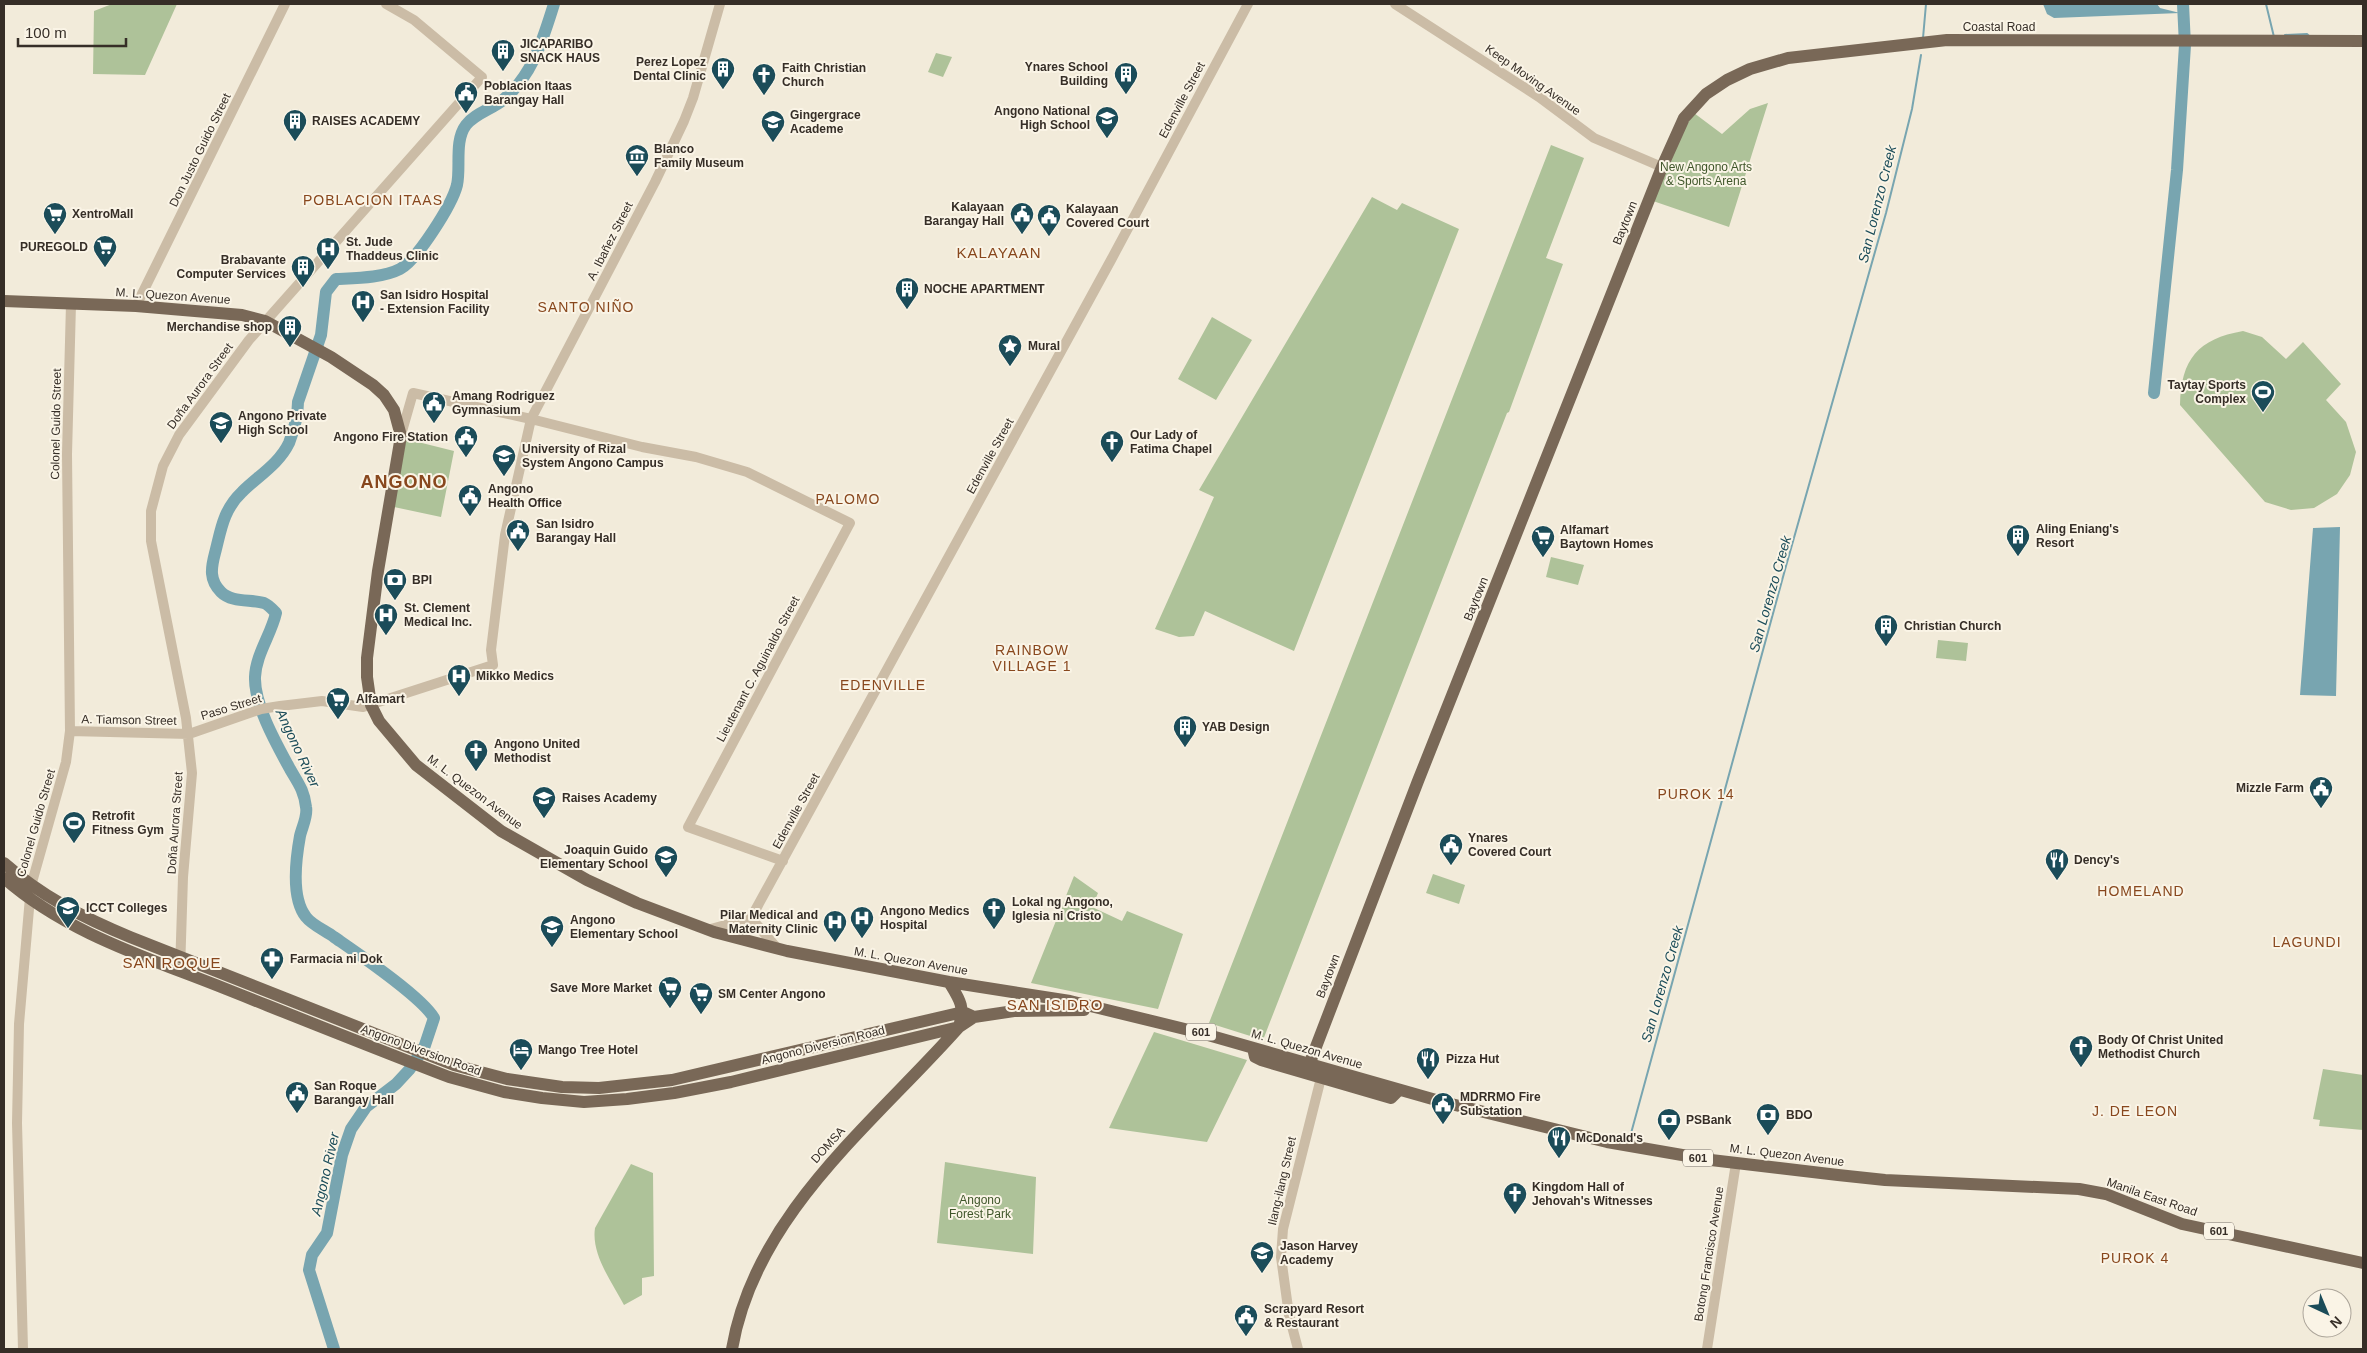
<svg xmlns="http://www.w3.org/2000/svg" width="2367" height="1353" font-family="Arial,sans-serif">
  <style>
    .green { fill: #aec299 }
    .water { fill: #78a5b0 }
    .lines { fill: none; stroke-linecap: round; stroke-linejoin: round }
    .stream { stroke: #78a5b0; stroke-width: 2 }
    .river { stroke: #78a5b0; stroke-width: 12 }
    .minor { stroke: #cbbca6; stroke-width: 10 }
    .major { stroke: #796857; stroke-width: 12 }
    .labels { text-anchor: middle; dominant-baseline: central; stroke-width: 4; stroke-linejoin: round; paint-order: stroke }
    .shield { fill: #faf4e6; stroke: #716960; stroke-width: 1 }
    .shield-label { font-size: 11px; font-weight: bold; fill: #362e27 }
    .street-label { font-size: 12px; fill: #362e27; stroke: #faf4e6 }
    .poi-label { font-size: 12px; font-weight: bold; fill: #362e27; stroke: #faf4e6; text-anchor: start }
    .park-label { font-size: 12px; fill: #3f562a; stroke: #faf4e6 }
    .neighbourhood-label { font-size: 14px; letter-spacing: 1px; fill: #88471d; stroke: #faf4e6 }
    .water-label { font-size: 14px; font-style: italic; fill: #1b4c59; stroke: #faf4e6 }
    .quarter-label { font-size: 15px; letter-spacing: 1px; fill: #88471d; stroke: #faf4e6 }
    .district-label { font-size: 18px; font-weight: bold; letter-spacing: 1px; fill: #88471d; stroke: #faf4e6 }
  </style>
  <rect width="100%" height="100%" fill="#f2ebda"/>
  <path class="green" d="M112,4H177L145,75L93,74L94,11Z
    M936,53L952,57L943,77L928,72Z
    M1768,103L1729,227L1653,201L1684,129L1694,113L1722,134L1750,109Z
    M1551,145L1584,158L1546,258L1563,264L1509,412L1507,413L1263,1040L1209,1023Z
    M1372,197L1397,210L1402,203L1459,229L1294,651L1205,611L1194,636L1179,637L1155,629L1214,497L1199,490Z
    M1212,317L1252,340L1216,400L1178,379Z
    M2243,331L2262,337L2286,359L2303,342L2341,384L2326,400L2346,422L2356,452L2350,475L2337,494L2314,508L2291,510L2265,502L2180,405C2181,359 2198,339 2243,331Z
    M406,439L454,451L441,517L394,507Z
    M1551,557L1584,565L1578,585L1546,577Z
    M1938,640L1968,643L1966,661L1936,658Z
    M1433,874L1465,885L1459,904L1426,893Z
    M1074,876L1098,893L1092,907L1122,921L1127,911L1183,934L1158,1009L1031,983Z
    M1154,1032L1247,1060L1207,1142L1109,1128Z
    M2323,1069L2363,1075V1130L2319,1126L2320,1120L2313,1119Z
    M945,1162L1036,1177L1033,1254L937,1243Z
    M631,1164L653,1173L654,1276L642,1278V1295L624,1305C612,1282 591,1255 595,1228Z"/>
  <path class="water" d="M2043,4H2157L2160,8L2180,13L2054,18L2047,14Z
    M2340,527L2336,696L2300,695L2313,528Z"/>
  <g class="lines">
    <path class="stream" d="M2266,4L2274,37
      M2285,35L2307,34L2309,36
      M1923,38L1926,4
      M1630,1137L1786,566L1886,213L1912,109L1921,55"/>
    <path class="river" d="M2154,393L2177,170L2185,45L2183,4
      M334,1349L309,1270L312,1255L327,1233L342,1155L351,1129L366,1107L396,1084L409,1070L424,1048L434,1018C421,996 357,953 334,937C326,931 312,925 306,917C291,898 296,858 300,836C302,827 308,816 306,807C304,790 298,783 290,769C277,745 254,705 255,677C256,654 271,635 276,613C273,610 269,605 264,603C251,599 232,603 221,592C209,580 211,568 215,553C221,530 223,510 242,492C258,476 279,464 289,443C294,430 298,415 298,402L321,335L326,292L336,279C355,278 383,278 400,269C417,260 452,205 457,185C461,167 454,141 466,125C474,114 492,109 503,100C533,75 543,39 554,4"/>
    <path class="minor" d="M1395,4L1539,97L1594,138L1662,167
      M136,306L285,4
      M401,435L413,393L531,419L642,447L696,457L747,472L850,523L688,827L783,861
      M70,731L189,734L261,709L280,706L322,701L363,707L493,665L491,650L505,535L531,419L655,182L684,121L693,98L720,4
      M751,918L777,948
      M707,930L751,918L1111,260L1248,4
      M180,971L183,877L192,773L186,718L151,541V511L163,466L179,435L249,340L482,77L414,20L386,4
      M23,1349L17,1123L19,1024L31,886L66,762L70,731L67,454L71,304
      M1298,1349L1289,1315L1281,1257L1283,1229L1321,1078
      M1707,1349L1736,1163"/>
    <path class="major" d="M4,301L136,306L242,315L265,321L331,357L373,385L384,395L394,410L401,436L378,571L367,658V677L371,705L379,721L416,765L501,831L587,880L637,903L714,932L787,951L949,982L1070,1001L1201,1033L1443,1102L1607,1142L1711,1160L1838,1175L1885,1180L2079,1189L2106,1194L2182,1224L2363,1263
      M4,863C41,896 84,918 130,937L454,1065L507,1079L562,1087L599,1088L672,1080L963,1012L974,1017
      M4,878C64,931 142,956 216,985C294,1016 371,1047 449,1077L504,1092L542,1098L584,1102L627,1099L674,1093L731,1082L959,1027L974,1017L1014,1011L1084,1010
      M1253,1048L1255,1057L1261,1060L1391,1098L1399,1090
      M1309,1065L1418,781L1662,167L1684,118L1706,94L1727,80L1750,69L1788,58L1947,40L2363,41
      M732,1349C755,1214 873,1124 959,1027C965,1006 960,1000 949,982"/>
  </g>
  <defs>
    <g id="building-pin" transform="scale(1.25)"><path d="M0 17L-7.5 6A9.5 9.5 0 1 1 7.5 6Z" fill="#1b4c59" stroke="#faf4e6"/><path d="M-4-6H4V6H1V3H-1V6H-4ZM-2.5-4.3h1.7v1.8h-1.7ZM.8-4.3h1.7v1.8H.8ZM-2.5-1h1.7V.8h-1.7ZM.8-1h1.7V.8H.8Z" fill="#fff"/></g>
    <g id="church-pin" transform="scale(1.25)"><path d="M0 17L-7.5 6A9.5 9.5 0 1 1 7.5 6Z" fill="#1b4c59" stroke="#faf4e6"/><path d="M-1.2-6h2.4v3.5h3.3v2.4h-3.3V6h-2.4V-.1h-3.3v-2.4h3.3Z" fill="#fff"/></g>
    <g id="civic-pin" transform="scale(1.25)"><path d="M0 17L-7.5 6A9.5 9.5 0 1 1 7.5 6Z" fill="#1b4c59" stroke="#faf4e6"/><path d="M-.6-6.5H3V-4.5H.6V-3L4-1V1h2V6H-6V1h2V-1L-.6-3ZM-1.2 2.5V6h2.4V2.5Z" fill="#fff"/></g>
    <g id="school-pin" transform="scale(1.25)"><path d="M0 17L-7.5 6A9.5 9.5 0 1 1 7.5 6Z" fill="#1b4c59" stroke="#faf4e6"/><path d="M0-5L7-2L0 1L-7-2ZM-4 1L0 2.5L4 1V4Q0 6-4 4Z" fill="#fff"/></g>
    <g id="museum-pin" transform="scale(1.25)"><path d="M0 17L-7.5 6A9.5 9.5 0 1 1 7.5 6Z" fill="#1b4c59" stroke="#faf4e6"/><path d="M0-6L6-3V-2H-6V-3ZM-5-1h2V3h-2ZM-1-1h2V3h-2ZM3-1h2V3H3ZM-6 4H6V6H-6Z" fill="#fff"/></g>
    <g id="supermarket-pin" transform="scale(1.25)"><path d="M0 17L-7.5 6A9.5 9.5 0 1 1 7.5 6Z" fill="#1b4c59" stroke="#faf4e6"/><path d="M-6-5.5h2.5l.6 2H6L4.5 2H-2.5L-4.4-4H-6ZM-1.5 3.2a1.3 1.3 0 1 0 .1 0ZM3 3.2a1.3 1.3 0 1 0 .1 0Z" fill="#fff"/></g>
    <g id="hospital-pin" transform="scale(1.25)"><path d="M0 17L-7.5 6A9.5 9.5 0 1 1 7.5 6Z" fill="#1b4c59" stroke="#faf4e6"/><path d="M-5-5h3v3.5h4V-5h3V5h-3V1.5h-4V5h-3Z" fill="#fff"/></g>
    <g id="sight-pin" transform="scale(1.25)"><path d="M0 17L-7.5 6A9.5 9.5 0 1 1 7.5 6Z" fill="#1b4c59" stroke="#faf4e6"/><path d="M0-6L1.8-2.2L6-1.7L2.9 1.2L3.7 5.4L0 3.3L-3.7 5.4L-2.9 1.2L-6-1.7L-1.8-2.2Z" fill="#fff"/></g>
    <g id="stadium-pin" transform="scale(1.25)"><path d="M0 17L-7.5 6A9.5 9.5 0 1 1 7.5 6Z" fill="#1b4c59" stroke="#faf4e6"/><path d="M0-5a6.5 5 0 1 0 0 10a6.5 5 0 1 0 0-10ZM-3.5-1.8h7v3.6h-7Z" fill="#fff"/></g>
    <g id="university-pin" transform="scale(1.25)"><path d="M0 17L-7.5 6A9.5 9.5 0 1 1 7.5 6Z" fill="#1b4c59" stroke="#faf4e6"/><path d="M0-5L7-2L0 1L-7-2ZM-4 1L0 2.5L4 1V4Q0 6-4 4Z" fill="#fff"/></g>
    <g id="bank-pin" transform="scale(1.25)"><path d="M0 17L-7.5 6A9.5 9.5 0 1 1 7.5 6Z" fill="#1b4c59" stroke="#faf4e6"/><path d="M-6-4H6V4H-6ZM0-2.3a2.3 2.3 0 1 0 0 4.6a2.3 2.3 0 1 0 0-4.6Z" fill="#fff"/></g>
    <g id="restaurant-pin" transform="scale(1.25)"><path d="M0 17L-7.5 6A9.5 9.5 0 1 1 7.5 6Z" fill="#1b4c59" stroke="#faf4e6"/><path d="M-5-6h1v4h1v-4h1v4h1v-4h1v5L-1.5 .5V6h-2V.5L-5-1ZM5-6V6H3V1.5H1.5Q1.5-4 5-6Z" fill="#fff"/></g>
    <g id="pharmacy-pin" transform="scale(1.25)"><path d="M0 17L-7.5 6A9.5 9.5 0 1 1 7.5 6Z" fill="#1b4c59" stroke="#faf4e6"/><path d="M-2-6h4v4h4v4h-4v4h-4v-4h-4v-4h4Z" fill="#fff"/></g>
    <g id="hotel-pin" transform="scale(1.25)"><path d="M0 17L-7.5 6A9.5 9.5 0 1 1 7.5 6Z" fill="#1b4c59" stroke="#faf4e6"/><path d="M-6-4.5h1.5V1H6V5H4.5V3h-9V5H-6ZM-4 0a1.8 1.8 0 1 1 3.6 0ZM.5 0V-2.5h3Q6-2.5 6 0Z" fill="#fff"/></g>
  </defs>
  <g fill-rule="evenodd">
    <use href="#building-pin" x="503" y="51"/>
    <use href="#building-pin" x="723" y="69"/>
    <use href="#building-pin" x="1126" y="74"/>
    <use href="#church-pin" x="764" y="75"/>
    <use href="#civic-pin" x="466" y="93"/>
    <use href="#school-pin" x="1107" y="118"/>
    <use href="#building-pin" x="295" y="121"/>
    <use href="#school-pin" x="773" y="122"/>
    <use href="#museum-pin" x="637" y="156"/>
    <use href="#supermarket-pin" x="55" y="214"/>
    <use href="#civic-pin" x="1022" y="214"/>
    <use href="#civic-pin" x="1049" y="216"/>
    <use href="#supermarket-pin" x="105" y="247"/>
    <use href="#hospital-pin" x="328" y="249"/>
    <use href="#building-pin" x="303" y="267"/>
    <use href="#building-pin" x="907" y="289"/>
    <use href="#hospital-pin" x="363" y="302"/>
    <use href="#building-pin" x="290" y="327"/>
    <use href="#sight-pin" x="1010" y="346"/>
    <use href="#stadium-pin" x="2263" y="392"/>
    <use href="#civic-pin" x="434" y="403"/>
    <use href="#school-pin" x="221" y="423"/>
    <use href="#civic-pin" x="466" y="437"/>
    <use href="#church-pin" x="1112" y="442"/>
    <use href="#university-pin" x="504" y="456"/>
    <use href="#civic-pin" x="470" y="496"/>
    <use href="#civic-pin" x="518" y="531"/>
    <use href="#building-pin" x="2018" y="536"/>
    <use href="#supermarket-pin" x="1543" y="537"/>
    <use href="#bank-pin" x="395" y="580"/>
    <use href="#hospital-pin" x="386" y="615"/>
    <use href="#building-pin" x="1886" y="626"/>
    <use href="#hospital-pin" x="459" y="676"/>
    <use href="#supermarket-pin" x="338" y="699"/>
    <use href="#building-pin" x="1185" y="727"/>
    <use href="#church-pin" x="476" y="751"/>
    <use href="#civic-pin" x="2321" y="788"/>
    <use href="#school-pin" x="544" y="798"/>
    <use href="#stadium-pin" x="74" y="823"/>
    <use href="#civic-pin" x="1451" y="845"/>
    <use href="#school-pin" x="666" y="857"/>
    <use href="#restaurant-pin" x="2057" y="860"/>
    <use href="#university-pin" x="68" y="908"/>
    <use href="#church-pin" x="994" y="909"/>
    <use href="#hospital-pin" x="862" y="918"/>
    <use href="#hospital-pin" x="835" y="922"/>
    <use href="#school-pin" x="552" y="927"/>
    <use href="#pharmacy-pin" x="272" y="959"/>
    <use href="#supermarket-pin" x="670" y="988"/>
    <use href="#supermarket-pin" x="701" y="994"/>
    <use href="#church-pin" x="2081" y="1047"/>
    <use href="#hotel-pin" x="521" y="1050"/>
    <use href="#restaurant-pin" x="1428" y="1059"/>
    <use href="#civic-pin" x="297" y="1093"/>
    <use href="#civic-pin" x="1443" y="1104"/>
    <use href="#bank-pin" x="1768" y="1115"/>
    <use href="#bank-pin" x="1669" y="1120"/>
    <use href="#restaurant-pin" x="1559" y="1138"/>
    <use href="#church-pin" x="1515" y="1194"/>
    <use href="#school-pin" x="1262" y="1253"/>
    <use href="#civic-pin" x="1246" y="1316"/>
  </g>
  <g class="labels">
    <g class="shield">
      <rect x="1186" y="1023.5" width="30" height="17" rx="4"/>
      <rect x="1683" y="1149.5" width="30" height="17" rx="4"/>
      <rect x="2204" y="1222.5" width="30" height="17" rx="4"/>
    </g>
    <g class="shield-label">
      <text x="1201" y="1032">601</text>
      <text x="1698" y="1158">601</text>
      <text x="2219" y="1231">601</text>
    </g>
    <g class="street-label">
      <text x="1999" y="27">Coastal Road</text>
      <text transform="translate(1533 80) rotate(35)">Keep Moving Avenue</text>
      <text transform="translate(1182 100) rotate(-62)">Edenville Street</text>
      <text transform="translate(200 150) rotate(-64)">Don Justo Guido Street</text>
      <text transform="translate(1625 223) rotate(-68)">Baytown</text>
      <text transform="translate(610 241) rotate(-63)">A. Ibañez Street</text>
      <text transform="translate(173 296) rotate(4)">M. L. Quezon Avenue</text>
      <text transform="translate(200 386) rotate(-54)">Doña Aurora Street</text>
      <text transform="translate(56 424) rotate(-89)">Colonel Guido Street</text>
      <text transform="translate(990 456) rotate(-61)">Edenville Street</text>
      <text transform="translate(1476 599) rotate(-68)">Baytown</text>
      <text transform="translate(758 669) rotate(-62)">Lieutenant C. Aguinaldo Street</text>
      <text transform="translate(231 707) rotate(-17)">Paso Street</text>
      <text transform="translate(129 720) rotate(1)">A. Tiamson Street</text>
      <text transform="translate(475 792) rotate(37)">M. L. Quezon Avenue</text>
      <text transform="translate(796 811) rotate(-61)">Edenville Street</text>
      <text transform="translate(36 823) rotate(-74)">Colonel Guido Street</text>
      <text transform="translate(175 823) rotate(-86)">Doña Aurora Street</text>
      <text transform="translate(911 961) rotate(10)">M. L. Quezon Avenue</text>
      <text transform="translate(1328 976) rotate(-69)">Baytown</text>
      <text transform="translate(823 1045) rotate(-14)">Angono Diversion Road</text>
      <text transform="translate(1307 1049) rotate(16)">M. L. Quezon Avenue</text>
      <text transform="translate(421 1050) rotate(20)">Angono Diversion Road</text>
      <text transform="translate(828 1145) rotate(-48)">DOMSA</text>
      <text transform="translate(1787 1155) rotate(7)">M. L. Quezon Avenue</text>
      <text transform="translate(1282 1181) rotate(-77)">Ilang-ilang Street</text>
      <text transform="translate(2152 1197) rotate(19)">Manila East Road</text>
      <text transform="translate(1709 1254) rotate(-81)">Botong Francisco Avenue</text>
    </g>
    <g class="poi-label">
      <text x="520" y="44">JICAPARIBO<tspan x="520" dy="14">SNACK HAUS</tspan></text>
      <text x="706" y="62" text-anchor="end">Perez Lopez<tspan x="706" dy="14">Dental Clinic</tspan></text>
      <text x="1108" y="67" text-anchor="end">Ynares School<tspan x="1108" dy="14">Building</tspan></text>
      <text x="782" y="68">Faith Christian<tspan x="782" dy="14">Church</tspan></text>
      <text x="484" y="86">Poblacion Itaas<tspan x="484" dy="14">Barangay Hall</tspan></text>
      <text x="1090" y="111" text-anchor="end">Angono National<tspan x="1090" dy="14">High School</tspan></text>
      <text x="790" y="115">Gingergrace<tspan x="790" dy="14">Academe</tspan></text>
      <text x="312" y="121">RAISES ACADEMY</text>
      <text x="654" y="149">Blanco<tspan x="654" dy="14">Family Museum</tspan></text>
      <text x="1004" y="207" text-anchor="end">Kalayaan<tspan x="1004" dy="14">Barangay Hall</tspan></text>
      <text x="1066" y="209">Kalayaan<tspan x="1066" dy="14">Covered Court</tspan></text>
      <text x="72" y="214">XentroMall</text>
      <text x="346" y="242">St. Jude<tspan x="346" dy="14">Thaddeus Clinic</tspan></text>
      <text x="88" y="247" text-anchor="end">PUREGOLD</text>
      <text x="286" y="260" text-anchor="end">Brabavante<tspan x="286" dy="14">Computer Services</tspan></text>
      <text x="924" y="289">NOCHE APARTMENT</text>
      <text x="380" y="295">San Isidro Hospital<tspan x="380" dy="14">- Extension Facility</tspan></text>
      <text x="272" y="327" text-anchor="end">Merchandise shop</text>
      <text x="1028" y="346">Mural</text>
      <text x="2246" y="385" text-anchor="end">Taytay Sports<tspan x="2246" dy="14">Complex</tspan></text>
      <text x="452" y="396">Amang Rodriguez<tspan x="452" dy="14">Gymnasium</tspan></text>
      <text x="238" y="416">Angono Private<tspan x="238" dy="14">High School</tspan></text>
      <text x="1130" y="435">Our Lady of<tspan x="1130" dy="14">Fatima Chapel</tspan></text>
      <text x="448" y="437" text-anchor="end">Angono Fire Station</text>
      <text x="522" y="449">University of Rizal<tspan x="522" dy="14">System Angono Campus</tspan></text>
      <text x="488" y="489">Angono<tspan x="488" dy="14">Health Office</tspan></text>
      <text x="536" y="524">San Isidro<tspan x="536" dy="14">Barangay Hall</tspan></text>
      <text x="2036" y="529">Aling Eniang's<tspan x="2036" dy="14">Resort</tspan></text>
      <text x="1560" y="530">Alfamart<tspan x="1560" dy="14">Baytown Homes</tspan></text>
      <text x="412" y="580">BPI</text>
      <text x="404" y="608">St. Clement<tspan x="404" dy="14">Medical Inc.</tspan></text>
      <text x="1904" y="626">Christian Church</text>
      <text x="476" y="676">Mikko Medics</text>
      <text x="356" y="699">Alfamart</text>
      <text x="1202" y="727">YAB Design</text>
      <text x="494" y="744">Angono United<tspan x="494" dy="14">Methodist</tspan></text>
      <text x="2304" y="788" text-anchor="end">Mizzle Farm</text>
      <text x="562" y="798">Raises Academy</text>
      <text x="92" y="816">Retrofit<tspan x="92" dy="14">Fitness Gym</tspan></text>
      <text x="1468" y="838">Ynares<tspan x="1468" dy="14">Covered Court</tspan></text>
      <text x="648" y="850" text-anchor="end">Joaquin Guido<tspan x="648" dy="14">Elementary School</tspan></text>
      <text x="2074" y="860">Dency's</text>
      <text x="1012" y="902">Lokal ng Angono,<tspan x="1012" dy="14">Iglesia ni Cristo</tspan></text>
      <text x="86" y="908">ICCT Colleges</text>
      <text x="880" y="911">Angono Medics<tspan x="880" dy="14">Hospital</tspan></text>
      <text x="818" y="915" text-anchor="end">Pilar Medical and<tspan x="818" dy="14">Maternity Clinic</tspan></text>
      <text x="570" y="920">Angono<tspan x="570" dy="14">Elementary School</tspan></text>
      <text x="290" y="959">Farmacia ni Dok</text>
      <text x="652" y="988" text-anchor="end">Save More Market</text>
      <text x="718" y="994">SM Center Angono</text>
      <text x="2098" y="1040">Body Of Christ United<tspan x="2098" dy="14">Methodist Church</tspan></text>
      <text x="538" y="1050">Mango Tree Hotel</text>
      <text x="1446" y="1059">Pizza Hut</text>
      <text x="314" y="1086">San Roque<tspan x="314" dy="14">Barangay Hall</tspan></text>
      <text x="1460" y="1097">MDRRMO Fire<tspan x="1460" dy="14">Substation</tspan></text>
      <text x="1786" y="1115">BDO</text>
      <text x="1686" y="1120">PSBank</text>
      <text x="1576" y="1138">McDonald's</text>
      <text x="1532" y="1187">Kingdom Hall of<tspan x="1532" dy="14">Jehovah's Witnesses</tspan></text>
      <text x="1280" y="1246">Jason Harvey<tspan x="1280" dy="14">Academy</tspan></text>
      <text x="1264" y="1309">Scrapyard Resort<tspan x="1264" dy="14">&amp; Restaurant</tspan></text>
    </g>
    <g class="park-label">
      <text x="1706" y="167">New Angono Arts<tspan x="1706" dy="14">&amp; Sports Arena</tspan></text>
      <text x="980" y="1200">Angono<tspan x="980" dy="14">Forest Park</tspan></text>
    </g>
    <g class="neighbourhood-label">
      <text x="373" y="200">POBLACION ITAAS</text>
      <text x="586" y="307">SANTO NIÑO</text>
      <text x="848" y="499">PALOMO</text>
      <text x="1032" y="650">RAINBOW<tspan x="1032" dy="16">VILLAGE 1</tspan></text>
      <text x="883" y="685">EDENVILLE</text>
      <text x="1696" y="794">PUROK 14</text>
      <text x="2141" y="891">HOMELAND</text>
      <text x="2307" y="942">LAGUNDI</text>
      <text x="2135" y="1111">J. DE LEON</text>
      <text x="2135" y="1258">PUROK 4</text>
    </g>
    <g class="water-label">
      <text transform="translate(1877 204) rotate(-76)">San Lorenzo Creek</text>
      <text transform="translate(1770 594) rotate(-74)">San Lorenzo Creek</text>
      <text transform="translate(298 748) rotate(65)">Angono River</text>
      <text transform="translate(1662 984) rotate(-74)">San Lorenzo Creek</text>
      <text transform="translate(325 1174) rotate(-77)">Angono River</text>
    </g>
    <g class="quarter-label">
      <text x="999" y="252">KALAYAAN</text>
      <text x="172" y="962">SAN ROQUE</text>
      <text x="1055" y="1004">SAN ISIDRO</text>
    </g>
    <g class="district-label">
      <text x="404" y="482">ANGONO</text>
    </g>
  </g>
  <rect width="2367" height="1353" fill="none" stroke="#362e27" stroke-width="10"/>
  <g transform="translate(2327 1313) rotate(136)"><circle r="24" fill="#faf4e6" stroke="#aca59a"/>
  <path d="M0-4L9 19L0 12L-9 19Z" fill="#1b4c59"/>
  <text y="-8" font-size="14" font-weight="bold" text-anchor="middle" fill="#362e27">N</text>
  </g>
  <path d="M18 38v8h108v-8" fill="none" stroke="#362e27" stroke-width="2.5"/>
  <text x="25" y="38" font-size="15" fill="#362e27" stroke="#faf4e6" stroke-width="4" paint-order="stroke">100 m</text>
</svg>
